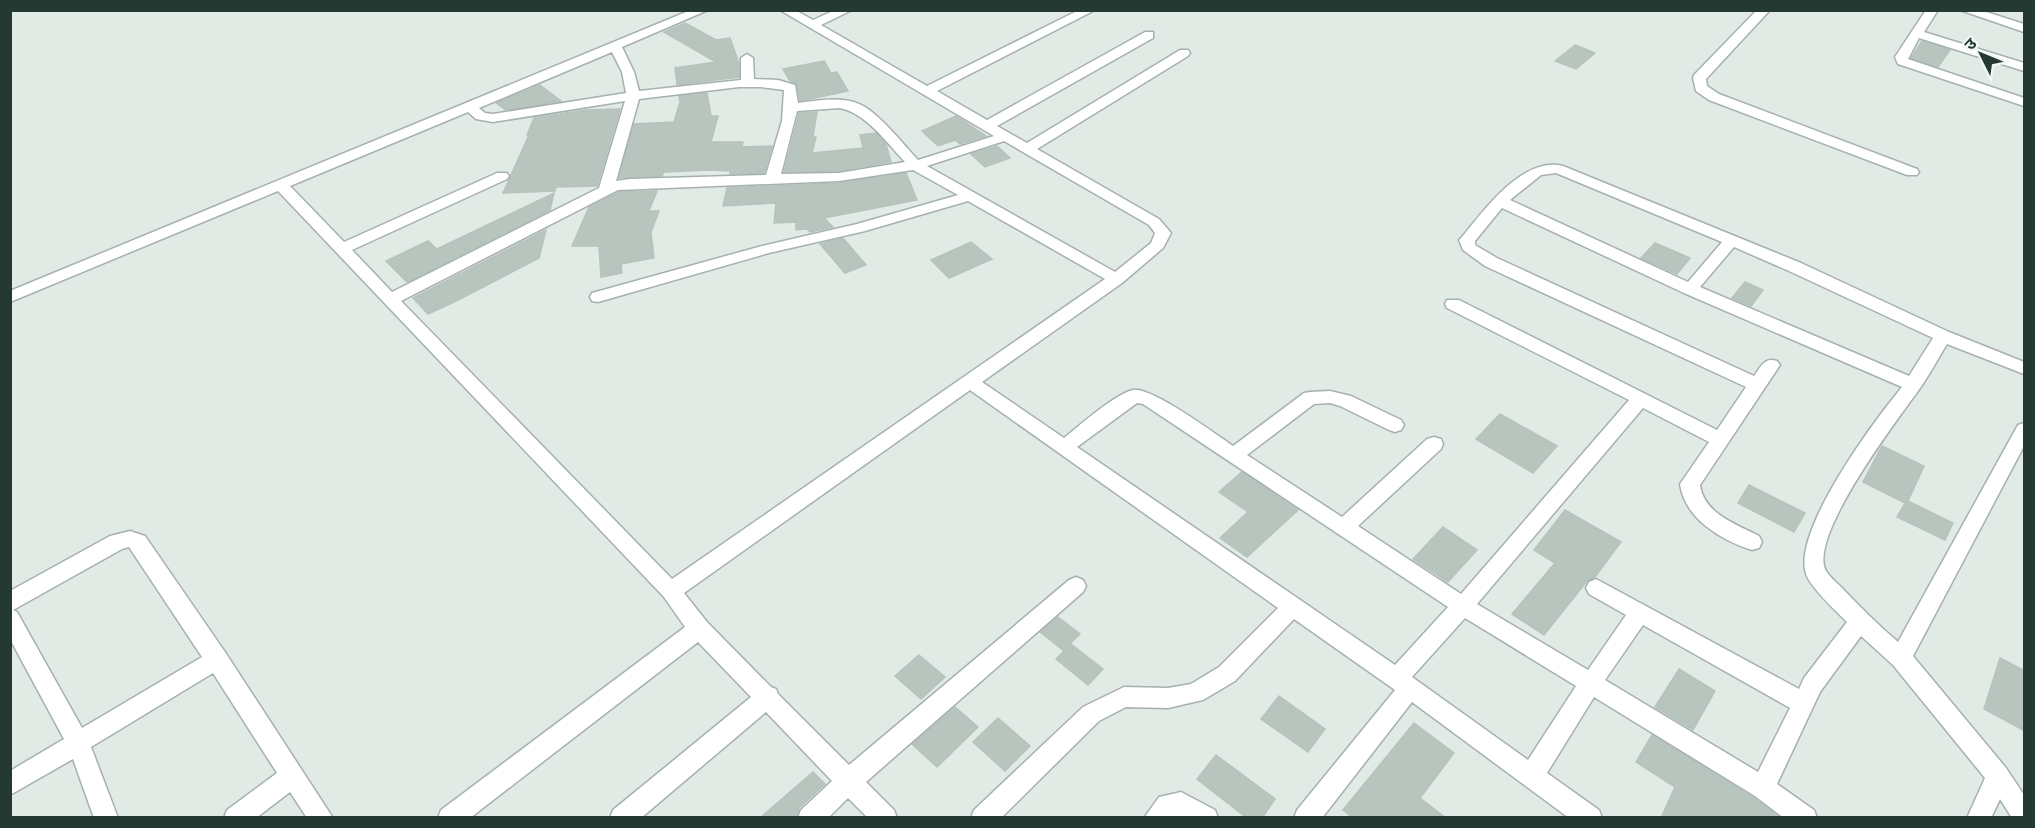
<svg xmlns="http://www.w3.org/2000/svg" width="2035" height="828" font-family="Manrope,'Noto Sans Devanagari',sans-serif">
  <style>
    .building { fill: #b8c5be; stroke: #b5c3bc; stroke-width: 1.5 }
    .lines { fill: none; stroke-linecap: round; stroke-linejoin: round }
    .minor-casing { stroke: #a5b1ac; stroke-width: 3 }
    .minor { fill: #fff; fill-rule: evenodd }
  </style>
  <rect width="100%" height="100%" fill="#e2eae6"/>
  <path class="building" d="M685,23L716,40L730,38L739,64V77L677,85L675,68L716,62L664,32Z
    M1922,41L1950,50L1938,67L1911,58Z
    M1575,45L1595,53L1576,69L1555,61Z
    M824,61L831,73L837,72L848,91L800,101L797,85L790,81L783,69Z
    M540,85L561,101L506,110L496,103Z
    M707,93L711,116H718L711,142H743L742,147L772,146L764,173L730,174V171L710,170L664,172L662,176L619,178L634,124L674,122L680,102L679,96Z
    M620,109L597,186L556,187L555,191L503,193L529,135H527L534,118L586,110Z
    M817,112L813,137H816L812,153L863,148L860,135L876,133L886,144L891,162L839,171L784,172L799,113Z
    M956,116L986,136L960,144L955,140L938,146L922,131Z
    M997,146L1010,158L985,167L971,154Z
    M906,173L917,200L824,218L833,227L810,232L807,229L796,230V222L774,223L776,203L723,206L727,188L839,183Z
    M657,191L649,211H659L651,232L654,258L621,264L622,273L601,277L599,246H572L589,207L619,192Z
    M554,193L550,210L407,282L386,261L428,241L437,249Z
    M546,230L539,258L458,300L428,314L413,298Z
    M843,238L866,265L845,273L820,244Z
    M971,242L992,259L949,278L931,260Z
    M1655,243L1690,258L1677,274L1641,258Z
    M1745,282L1763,290L1751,306L1732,298Z
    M1500,414L1557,446L1533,473L1476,439Z
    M1882,446L1924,466L1908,501L1953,523L1945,540L1897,517L1905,503L1863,482Z
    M1242,472L1298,510L1247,557L1220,538L1248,512L1219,492Z
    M1749,485L1805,513L1794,532L1738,503Z
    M1565,510L1621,542L1595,577L1587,581L1544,635L1512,614L1555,563L1534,550Z
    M1443,527L1477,550L1448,582L1413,559Z
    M1058,617L1080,634L1063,650L1040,632Z
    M1071,644L1103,669L1088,685L1056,659Z
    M919,655L945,677L921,699L895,676Z
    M2000,658L2025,671V731L1984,709Z
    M1679,669L1715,691L1693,730L1655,707Z
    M1279,696L1325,729L1308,752L1261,719Z
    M955,707L978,727L937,767L912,744Z
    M998,718L1030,746L1005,771L973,742Z
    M1414,723L1454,753L1420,798L1446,818H1353L1343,810Z
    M1652,735L1754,798L1780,818H1661L1675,787L1636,762Z
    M1216,755L1275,799L1262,818H1247L1197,779Z
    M813,772L825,784L799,808L796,818H760Z"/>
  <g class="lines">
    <g class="minor-casing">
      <path id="minor" d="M691,10H708L622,47L634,72L639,91L741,80V58L747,54L753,58L754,79L778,80L795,85L798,103C817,101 841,96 859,104C877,111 904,145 918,160L994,136L780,10H795L813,20L835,10H852L821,25L927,86L1079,10H1095L937,91L987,120L1145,32H1153V38L997,126L1027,143L1180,50H1188L1190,53L1188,56L1037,149L1159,219L1171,233L1163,248L1122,283L982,382L1064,438C1079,426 1115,394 1133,390C1152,387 1214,433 1233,446L1304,393L1310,392L1330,391L1351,396L1401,420L1404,425L1401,430L1395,432L1389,430L1340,406L1330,403L1314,404L1247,455L1342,517L1427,439L1434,437L1441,439L1443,444L1441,449L1358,526L1461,594L1629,400L1447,308L1445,304L1447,300H1459L1717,430L1746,387L1485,266L1463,250L1459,240L1462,237C1484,210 1523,156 1563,166L1801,263L1949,332L2024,362V374L1947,344C1937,360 1929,376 1918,391C1897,420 1807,538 1826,571C1830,577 1837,583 1842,588C1860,607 1878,625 1898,642L2018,425L2024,423V446L1913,656L2006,768L2024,795V818H2012L2000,799L1991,818H1967L1985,778L1893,665L1861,636L1820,692L1777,784L1814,810L1817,818H1784L1755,796L1594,697L1547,773L1599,810L1602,818H1569L1412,702L1322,818H1294L1297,810L1395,690L1294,619L1235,681L1203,700L1168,708L1126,707L1099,721L1001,818H971L974,810L1083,707L1124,687L1168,688L1191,684L1219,667L1278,608L970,390L684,593L707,622L771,687L776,689L778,694L849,765L1069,580L1076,577L1083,580L1086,586L1083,592L866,782L894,810L897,818H868L848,798L828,818H798L801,810L832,781L766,712L641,818H610L613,810L751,697L698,642L470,818H438L441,810L685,627L664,597L278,191L10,302V291ZM612,52L622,72L626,93L493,114L485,113L479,108ZM739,87H761L784,90L782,121L766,175L630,179L616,181L639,99ZM625,101L599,188L392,292L352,250L507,179L509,176L507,173H497L344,242L290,186L468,112L476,119L493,122ZM840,108C866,113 887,143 905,162L839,173L781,174L797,111ZM1004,141L1149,225L1155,233L1151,243L1115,272L927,166ZM913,170L958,195L857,224L762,246L592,293L590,297L592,301L598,302L769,253L865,231L968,201L1105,279L672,579L401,301L618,190L839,181ZM1556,173L1722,242L1688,282L1510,200L1541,175ZM1502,208L1684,293L1902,387C1874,421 1792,531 1806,574C1811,588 1836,611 1847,622L1804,678L1799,689L1596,579L1589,582L1586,588L1589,594L1626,615L1588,670L1477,604L1643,408L1709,442L1680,484C1685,519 1721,540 1752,550L1759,548L1762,542L1759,536C1736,524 1704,514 1700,485L1780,365L1777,361C1764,357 1761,367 1754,376L1497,258L1475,245V241ZM1734,247L1789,271L1933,338L1909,376L1700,287ZM1137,403L1143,404L1448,607L1395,665L1077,447ZM1465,618L1576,686L1528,760L1412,677ZM1643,625L1790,708L1758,772L1605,680Z
        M1757,10H1770L1706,79L1707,86L1719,94L1917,169L1919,172L1917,175H1907L1709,100L1696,91L1693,78L1694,75Z
        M1926,10H1938L1924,32L2024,63V71L1919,38L1908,59L2024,98V106L1898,64L1895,57Z
        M1960,10H1980L2024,24V32Z
        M130,531L145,536L225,652L333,818H307L290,792L256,818H224L227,810L277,773L213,673L91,747L118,818H94L73,759L10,795V771L64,739L10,639V591L110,536ZM129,547L202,657L82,728L17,612L13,610L122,549Z
        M1181,792L1215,810L1218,818H1144L1159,797Z"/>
    </g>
    <use href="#minor" class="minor"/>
  </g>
  <rect width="2035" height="828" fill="none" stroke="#243931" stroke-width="24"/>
  <g transform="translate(1981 54) rotate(313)" stroke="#f2f7f4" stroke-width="4.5" paint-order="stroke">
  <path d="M0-4.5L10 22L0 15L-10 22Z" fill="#243931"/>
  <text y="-9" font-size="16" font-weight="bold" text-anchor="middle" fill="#243931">उ</text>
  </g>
</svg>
